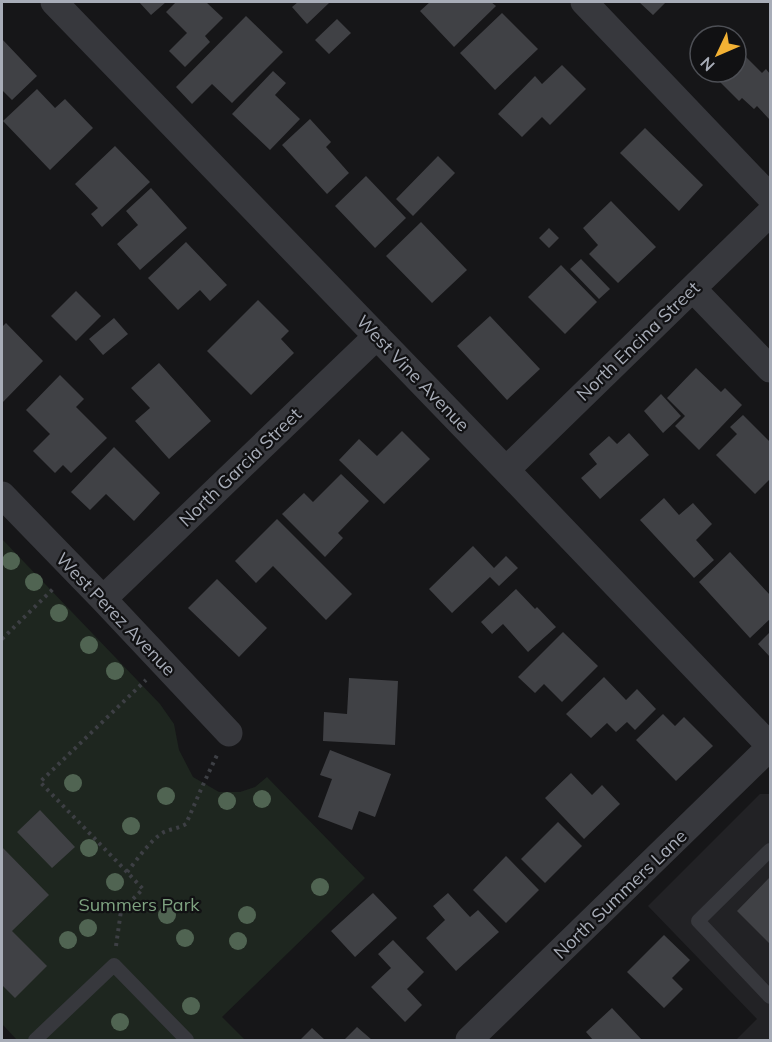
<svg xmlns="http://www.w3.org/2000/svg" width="772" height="1042" font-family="Mulish,sans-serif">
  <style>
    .built { fill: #222225 }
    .green { fill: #1e261f }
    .building { fill: #404145 }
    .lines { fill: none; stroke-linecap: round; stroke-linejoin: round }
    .path { stroke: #3d3f44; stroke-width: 4; stroke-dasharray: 3 4.5; stroke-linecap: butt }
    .service { stroke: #37383d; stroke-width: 14 }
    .minor { stroke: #37383d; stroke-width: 27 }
    .tree { fill: #506452 }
    .labels { text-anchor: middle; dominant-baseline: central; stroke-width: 4.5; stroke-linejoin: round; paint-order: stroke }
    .street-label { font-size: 18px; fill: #a8adb8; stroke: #111113 }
    .park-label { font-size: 18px; fill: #7fa381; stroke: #111113 }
  </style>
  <rect width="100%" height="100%" fill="#161618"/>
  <path class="built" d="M760,794H770V1040H736L757,1019L648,906Z"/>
  <path class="green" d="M2,539L160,704L174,724L179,750L193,777L219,792H240L255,787L267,777L365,878L222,1017L245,1040H17L2,1024Z"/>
  <path class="building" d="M139,2H166L151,15Z
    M176,2H206L223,18L205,36L210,42L185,67L169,51L187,33L166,12Z
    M298,2H328L329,3L307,24L292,7Z
    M430,2H491L496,6L454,47L420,11Z
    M639,2H666L653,15Z
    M502,13L538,49L495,90L460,53Z
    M246,16L283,52L232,103L212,84L192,104L176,87Z
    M337,19L351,33L329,54L315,40Z
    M2,39L37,76L12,100L2,90Z
    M740,51L762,73L766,69L770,74V120L757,106L754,109L742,98L739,101L714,76L718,72H736V55Z
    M562,65L586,89L550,125L542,117L522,137L498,114L535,76L542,84Z
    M273,71L286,83L275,95L300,119L270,150L232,114Z
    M37,89L55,108L65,99L93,128L50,170L3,121Z
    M310,119L331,142L326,147L349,173L327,194L282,145Z
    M645,128L703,185L679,211L620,153Z
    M115,146L150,182L102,227L91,214L98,208L75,184Z
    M438,156L455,173L413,216L396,199Z
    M366,176L406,218L375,248L335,206Z
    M151,188L187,228L140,270L117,244L138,225L126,211Z
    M611,201L656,247L618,283L589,254L598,245L583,228Z
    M421,222L467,270L432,303L386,256Z
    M549,228L559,238L549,248L539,238Z
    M186,242L227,285L210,301L200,290L178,310L148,278Z
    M581,259L610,289L599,299L570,269Z
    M561,265L597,302L565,334L528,297Z
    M76,291L101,316L76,341L51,316Z
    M258,300L289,331L281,339L294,353L251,395L207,351Z
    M490,316L540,369L507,400L457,346Z
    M114,318L128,334L103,355L89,339Z
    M6,323L43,361L2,403V327Z
    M159,363L211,421L169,459L135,421L150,408L131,388Z
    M696,368L721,392L725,388L742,405L699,450L675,426L685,416L667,398Z
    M60,375L84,399L76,407L107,438L71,473L63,465L55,473L33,451L50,434L26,410Z
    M661,394L681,416L663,433L644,411Z
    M743,415L770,442V479L755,494L716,455L737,434L730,427Z
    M402,431L430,459L384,504L339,460L359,439L377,456Z
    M629,433L649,455L600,499L581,478L597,464L589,454L609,436L617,444Z
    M114,447L160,493L134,521L106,494L90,510L71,492Z
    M341,474L369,501L338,533L343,538L325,557L282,514L304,493L313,502Z
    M664,498L679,515L693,503L712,524L696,540L714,560L694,578L640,520Z
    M277,519L352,594L326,620L273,566L256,583L235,561Z
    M473,546L494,568L506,556L518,568L499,586L490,577L452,613L429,589Z
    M730,552L770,595V619L750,638L699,582Z
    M217,579L267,628L239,657L188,608Z
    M516,589L535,609L537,607L556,627L528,652L503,624L492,634L481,622Z
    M563,632L598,666L562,702L544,684L535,693L518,677Z
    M770,632V657L758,644Z
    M604,677L626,700L637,689L656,709L635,730L627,722L616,732L607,723L591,738L566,714Z
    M349,678L398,681L395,745L323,741L324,712L347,714Z
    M663,714L675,726L684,717L713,746L676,781L636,740Z
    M330,750L391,774L375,817L359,811L352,830L318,817L332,779L320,775Z
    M571,773L592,795L602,785L620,804L584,839L545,798Z
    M40,810L75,847L52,868L17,832Z
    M558,822L582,846L545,883L521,859Z
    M2,847L49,895L12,931L47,966L15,998L2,985Z
    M506,856L539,890L506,923L473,890Z
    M770,877V944L737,911Z
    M373,893L397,918L355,957L331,931Z
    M448,893L470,917L478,910L499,932L456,971L426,938L445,920L433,906Z
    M664,935L690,960L672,978L683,989L664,1008L627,972Z
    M393,940L424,972L407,989L422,1005L405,1022L371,987L391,968L378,954Z
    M612,1008L642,1040H593L586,1032Z
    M357,1027L372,1040H344Z
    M312,1028L325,1040H300Z"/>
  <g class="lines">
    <path class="path" d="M2,639L55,587
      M127,872L40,782L146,680
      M116,946L121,911L143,889L127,872C137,860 150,840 164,832C171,829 179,828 186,824L202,787L217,755"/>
    <path class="service" d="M770,850L698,921L770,997
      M35,1040L114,965L187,1040H186"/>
    <path class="minor" d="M54,2L506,470L770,746
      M584,2L770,197
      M693,289L770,369
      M506,470L770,213
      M2,495L103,599L229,733
      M103,599L377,336
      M469,1040L770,747"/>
  </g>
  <g class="tree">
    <circle cx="11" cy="561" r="9"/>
    <circle cx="34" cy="582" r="9"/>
    <circle cx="59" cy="613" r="9"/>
    <circle cx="89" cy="645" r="9"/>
    <circle cx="115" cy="671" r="9"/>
    <circle cx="73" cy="783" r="9"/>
    <circle cx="166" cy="796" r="9"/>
    <circle cx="262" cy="799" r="9"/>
    <circle cx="227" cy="801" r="9"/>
    <circle cx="131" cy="826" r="9"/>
    <circle cx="89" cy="848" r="9"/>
    <circle cx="115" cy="882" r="9"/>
    <circle cx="320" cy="887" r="9"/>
    <circle cx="167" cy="915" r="9"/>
    <circle cx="247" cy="915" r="9"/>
    <circle cx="88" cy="928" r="9"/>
    <circle cx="185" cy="938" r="9"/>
    <circle cx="68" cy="940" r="9"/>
    <circle cx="238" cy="941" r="9"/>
    <circle cx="191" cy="1006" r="9"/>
    <circle cx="120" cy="1022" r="9"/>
  </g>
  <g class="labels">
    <g class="street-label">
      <text transform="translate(638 341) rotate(-44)">North Encina Street</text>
      <text transform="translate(413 373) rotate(46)">West Vine Avenue</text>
      <text transform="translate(240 467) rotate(-44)">North Garcia Street</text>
      <text transform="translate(116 614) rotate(46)">West Perez Avenue</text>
      <text transform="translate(620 894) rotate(-44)">North Summers Lane</text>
    </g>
    <g class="park-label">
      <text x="139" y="904">Summers Park</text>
    </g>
  </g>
  <rect width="772" height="1042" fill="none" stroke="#a8adb8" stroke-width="6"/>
  <g transform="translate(718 54) rotate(226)"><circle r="28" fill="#111113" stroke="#4d4f55" stroke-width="1.5"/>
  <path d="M0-4.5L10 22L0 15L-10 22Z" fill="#f2b134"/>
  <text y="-9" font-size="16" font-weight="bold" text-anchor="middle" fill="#a8adb8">N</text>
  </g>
</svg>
